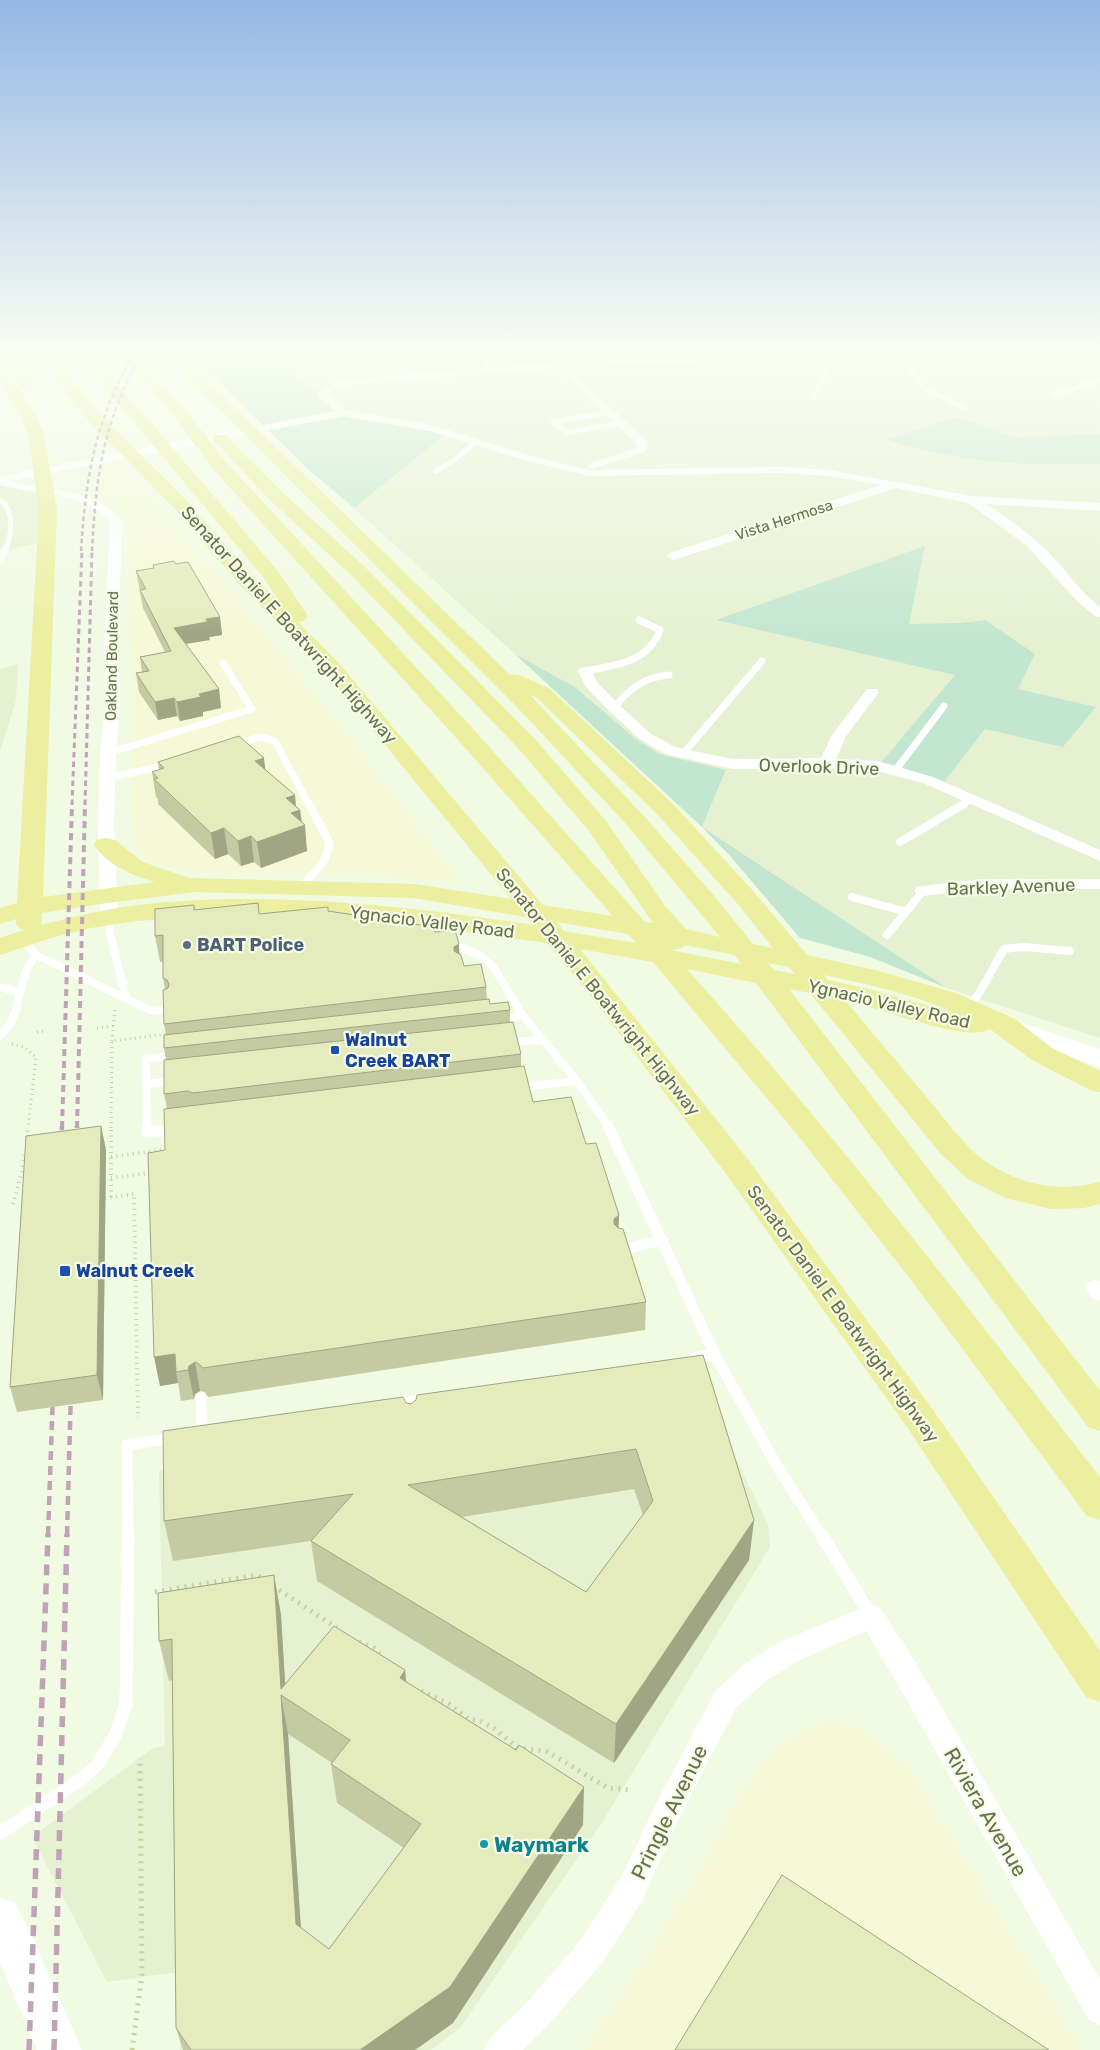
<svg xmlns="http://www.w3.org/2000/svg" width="1100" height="2050" font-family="Rubik,sans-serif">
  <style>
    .residential { fill: #e6f1d2 }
    .commercial { fill: #f6f9d7 }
    .green { fill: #c3e6d0 }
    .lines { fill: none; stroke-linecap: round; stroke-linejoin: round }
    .path-far2 { stroke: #c9d1a1; stroke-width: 3; stroke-dasharray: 1 4; stroke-linecap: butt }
    .path-far1 { stroke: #c9d1a1; stroke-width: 4; stroke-dasharray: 1 4.5; stroke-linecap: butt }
    .path { stroke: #c9d1a1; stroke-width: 5; stroke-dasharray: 2 5.5; stroke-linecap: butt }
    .lane-far4 { stroke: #fff; stroke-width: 5 }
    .lane-far3 { stroke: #fff; stroke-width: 7 }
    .lane-far2 { stroke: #fff; stroke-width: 8 }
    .lane-far1 { stroke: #fff; stroke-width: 11 }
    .lane { stroke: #fff; stroke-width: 13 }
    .street { fill: #fff; fill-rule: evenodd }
    .secondary { fill: #fff; fill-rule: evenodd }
    .highway { fill: #ebef9f; fill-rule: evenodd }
    .rail-far4 { stroke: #c1a3b8; stroke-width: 2.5; stroke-dasharray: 4.5 3; stroke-linecap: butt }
    .rail-far3 { stroke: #c1a3b8; stroke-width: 3; stroke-dasharray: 5.5 4; stroke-linecap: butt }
    .rail-far2 { stroke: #c1a3b8; stroke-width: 4; stroke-dasharray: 7 5; stroke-linecap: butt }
    .rail-far1 { stroke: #c1a3b8; stroke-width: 4.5; stroke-dasharray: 9 6; stroke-linecap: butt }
    .rail { stroke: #c1a3b8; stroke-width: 5.5; stroke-dasharray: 11 8; stroke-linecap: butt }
    .wall { fill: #c4cba3; fill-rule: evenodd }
    .shaded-wall { fill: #a0a584 }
    .building { fill: #e4ecbd; stroke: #a0a584; fill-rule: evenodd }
    .service-dot { fill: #5c6f8a; stroke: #f5fde8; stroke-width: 2 }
    .transit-dot { fill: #1a4fb4; stroke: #f5fde8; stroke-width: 2 }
    .culture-dot { fill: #0f9aa8; stroke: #f5fde8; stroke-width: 2 }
    .labels { text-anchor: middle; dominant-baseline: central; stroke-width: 4.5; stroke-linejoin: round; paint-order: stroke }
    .far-street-label { font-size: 15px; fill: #6a6f4b; stroke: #f5fde8 }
    .street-label { font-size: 18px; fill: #6a6f4b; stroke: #f5fde8 }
    .service-label { font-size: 18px; font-weight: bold; fill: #4e5e75; stroke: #f5fde8; text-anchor: start }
    .transit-label { font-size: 18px; font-weight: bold; fill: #164399; stroke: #f5fde8; text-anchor: start }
    .near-street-label { font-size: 21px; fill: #6a6f4b; stroke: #f5fde8 }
    .near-culture-label { font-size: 21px; font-weight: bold; fill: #0d838f; stroke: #f5fde8; text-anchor: start }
  </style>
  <rect width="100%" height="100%" fill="#f1fae3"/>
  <path class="residential" d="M275,348L1100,349V1038L947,988L702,827L726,771L659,754L636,739L575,687L515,654L354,508L447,433L343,413L268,352Z
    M0,481L47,494V541L0,552Z
    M18,664L16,700L0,751V669Z
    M697,1390L707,1398L768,1525L770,1547L601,1824L460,2028L431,2050H180L178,1972L107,1982L32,1837L153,1748L165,1746L159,1471Z"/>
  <path class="commercial" d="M117,462L171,521L331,715L460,882L357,874L200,873L164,867L150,862L141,855L131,835L133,700L129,597V527L128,516L122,510L97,496L102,465Z
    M829,1721L856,1725L907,1766L1082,2050H583L624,1992L688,1890L736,1801L772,1752L806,1728Z"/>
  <path class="green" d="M186,349H275L269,352L343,413L447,433L354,508L308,469Z
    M958,417L1013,437L1100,434V464C1028,466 954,463 886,439Z
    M925,546L909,624L961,623L985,620L1035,654L1018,689L1096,707L1063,747L985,729L941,786L878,766L955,675L716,620Z
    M515,654L575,687L636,739L659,754L726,770L702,827L947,988L870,957L800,938L731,857L702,827Z"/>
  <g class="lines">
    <path class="path-far2" d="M97,1028L114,1026
      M37,1032L46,1031
      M112,1041L115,1009
      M12,1044L24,1047L36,1057L28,1128
      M111,1128L112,1041L168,1034"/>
    <path class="path-far1" d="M27,1137L28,1126
      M111,1157L168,1149
      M111,1178L151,1173
      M111,1197V1126
      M105,1198L134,1194L138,1418
      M13,1204L22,1172L25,1151"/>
    <path class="path" d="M273,1586L337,1628
      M155,1592L257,1575L262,1579
      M359,1642L374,1648L385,1660
      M421,1691L449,1704L468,1719L480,1721L495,1729L517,1748L546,1751L608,1788L632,1790
      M132,2050L142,1974L140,1758"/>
    <path class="lane-far4" d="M882,348L901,360L925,388L966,409
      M487,372V364L496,348
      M814,396L830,362L819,349
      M610,412L553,422L568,432L622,423
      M436,471L453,461L476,442
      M0,500C16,510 11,537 5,551"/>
    <path class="lane-far3" d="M0,559L5,549
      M585,671C615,666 649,662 660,630L639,620
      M614,708C629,689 644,677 669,675
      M234,745L260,737L275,741L309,805
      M108,753L252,709L223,663
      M682,755L762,661
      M895,771L944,706
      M107,778L169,765
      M961,805L972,799"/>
    <path class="lane-far2" d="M900,842L964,804
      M302,887L324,861L330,844L309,804
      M852,897L906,912
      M109,916L110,933L126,998
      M887,935L923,891
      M29,936V947L36,955L150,1010L168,1011
      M449,943L482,956L494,968L523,1016L577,1081L609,1128
      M0,987L19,992
      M967,1008L978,995L1004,949L1024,947L1070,951
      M498,1019L523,1016
      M0,1036C25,1013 14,981 36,955
      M507,1042L542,1040
      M147,1084L174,1081
      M517,1087L577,1081
      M147,1128L146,1059L177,1055"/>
    <path class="lane-far1" d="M147,1126V1132L177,1129
      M608,1126L715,1355L777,1466L821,1535
      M620,1250L663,1240
      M693,1358L715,1355
      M201,1398L202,1433
      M394,1404L428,1399
      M128,1535L127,1445L173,1438"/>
    <path class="lane" d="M821,1534L871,1616
      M0,1833L79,1781L97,1765L116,1734L126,1703L128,1534"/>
    <path class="street" d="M782,348H831L826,351L675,363L568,368L648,442L646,452L592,469L586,466L588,464L636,448V443L557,368L360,384L335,389L328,394L346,410L431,425L529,455L588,470L782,467L830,470L972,496L1100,503V511L986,504C1009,519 1031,534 1050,554C1067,571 1080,592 1100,607V617L1095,616L1077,601L1026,545L968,503L896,488L677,559L673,560L667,556L669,553L880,485L830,476L782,473L588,476L521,459L429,431L343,416L10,481C48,492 96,486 122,522L118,648L120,702L116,753L114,829L118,916L115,920L109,921L103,920L100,916L98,829L100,753L106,702L104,648L110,522C85,491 36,495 0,485V476L335,411L318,396L317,394C328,381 344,381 360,378L559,362L675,357Z
      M1100,377V383L1053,398L1048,395L1049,393Z
      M585,667L590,668L597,682L619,705L651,734L675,747L733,759L821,758L832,735L867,689H877L879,692L846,736L836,759L878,761L933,777L1100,850V861L923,783L877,771L827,768L733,769L665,754L641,740L609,711L586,687L578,671L580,668Z
      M984,879H1100V889H984L923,896L917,895L914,891L917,887L923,886Z
      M1096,1280L1100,1281V1301L1092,1299L1085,1288L1088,1282Z
      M871,1604L880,1608L914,1660L1100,1979V2025L1089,2020L894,1678L866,1631L800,1660L767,1680L736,1708L679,1818L643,1899L602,1963L552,2021L523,2050H484L489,2039L530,1999L580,1941L621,1877L659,1798L716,1690L747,1662L780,1642Z"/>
    <path class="secondary" d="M1005,1017L1100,1049V1067L996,1031L992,1025L996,1019Z
      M0,1897L15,1903L32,1936L82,2050H37L0,1963Z"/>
    <path class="highway" d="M0,348H13L34,386L31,389H21L0,352Z
      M30,348H45L95,409L186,500L252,575L280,603L264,578L72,348H87L278,571L308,616L305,620L298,622L337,661L543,905L613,916L459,741L214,470L170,411L111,348H127L182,405L226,462L475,731L645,922L653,923L589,831L518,748L351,575L270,500L214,441L212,438L214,435H226L282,492L365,567L534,738L606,821L665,906L686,929L720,937L626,824L518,708L158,348H174L510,675L515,674L522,676L550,689L674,805L754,892L807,955L875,970L956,993L1015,1019L1052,1048L1100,1071V1092L1090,1090L1032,1060L990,1029C967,1044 874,1006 845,1000C874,1035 904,1070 933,1105C949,1124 969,1152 991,1165C1024,1186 1062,1192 1100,1182V1204L1084,1208L1051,1209L1006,1198L968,1179L941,1154L810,993L789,989L1100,1391V1431L1088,1427L756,983L687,969C833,1132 966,1305 1100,1477V1520L1087,1516L911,1280L796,1133L653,962L580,949L743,1153L931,1407L1100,1651V1702L1086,1697L907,1427L721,1167L591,996L547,943L419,926L322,918L229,915L136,921L91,928L54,937L0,955V938L24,930L20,929L16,924V919L0,924V908L17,903L39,510L28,434L20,416L0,384V367L5,369L8,372L36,416L44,434L57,510L43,897L155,882C132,875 108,866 94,845L97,840L106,838L115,840L143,862L189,878L414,884L511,899L323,669L238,583L174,508L83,415ZM530,695L536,697L658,815L736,902L773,948L753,944L716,898L642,814ZM195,892L414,898L526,917L533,925C406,906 265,890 137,905C105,909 73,917 41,925L42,913L107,903ZM557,922L628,934L636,943L564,931ZM685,945L735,955L741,964L670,950L669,949L674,950L683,947ZM768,963L789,967L795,974L774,970ZM824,975C867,984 913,994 954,1013L869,989L828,980Z"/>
    <path class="rail-far4" d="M81,551C86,472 96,417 137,348
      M92,551C96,471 104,417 146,348"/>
    <path class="rail-far3" d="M72,805L82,549
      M85,805L92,549"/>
    <path class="rail-far2" d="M62,1128L72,804
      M77,1128L85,804"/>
    <path class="rail-far1" d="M77,1143V1126
      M61,1145L62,1126
      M48,1535L53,1392
      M67,1535L71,1390"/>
    <path class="rail" d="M29,2050L48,1534
      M54,2050L67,1534"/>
  </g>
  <path class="wall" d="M153,565L220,617L222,635L209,637L210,640L186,644L219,689L221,708L203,712V716L180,721L177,716L158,720L139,692L136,673L142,672L140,657L165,652L143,608L136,571L153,568Z
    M158,762L266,770L295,795L296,806L300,810L302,822L307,851L261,868L254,862L241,866L228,854L215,859L158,804V799L156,797L152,772L159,770Z
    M258,903L259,914L328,911L435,932L459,954L464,966L486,987L487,999L490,1004L510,1010V1022L521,1054V1066L533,1102L586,1144L619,1215L618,1228L646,1302L645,1330L208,1397L205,1392L200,1391L195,1394L194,1399L181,1401L178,1383L160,1386L165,1150L167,1108L164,1094L166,1060L164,1048L166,1035L164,1024L165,989L163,978V962H160L155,936L194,905L195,910Z
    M101,1126L106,1150L103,1400L17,1412L10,1387Z
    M703,1355L754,1520L749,1560L614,1763L317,1581L311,1541L173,1561L164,1521L406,1403L411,1404ZM634,1489L643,1515L586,1592L462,1517Z
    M274,1575L281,1615L285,1684L405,1670L406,1682L583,1825L453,2023L415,2050H183L176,2028L172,1680L169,1681L159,1641ZM288,1734L332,1763L331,1764L337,1803L404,1848L329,1949L301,1928Z"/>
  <path class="shaded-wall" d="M220,617L222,635L209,637L210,640L177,645L174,628L206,619Z
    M219,689L221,708L203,712V716L180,721L177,702L199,694Z
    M174,698L177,716L158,720L155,702Z
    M264,758L267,783L255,761Z
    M295,795L296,811L300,810L302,826L305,825L307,851L261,868L257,842L286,798Z
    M224,828L228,854L215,859L211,833Z
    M251,836L254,862L241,866L238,841Z
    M459,944L460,970L456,974L454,947Z
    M101,1126L106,1150L103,1400L97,1375Z
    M619,1215L618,1243L613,1247L614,1219Z
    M175,1354L176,1372L178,1383L160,1386L154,1357Z
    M195,1362L200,1391L195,1394L194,1399L188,1370L189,1366Z
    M754,1520L749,1560L614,1763L616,1724Z
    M274,1575L281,1615L286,1698L281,1689Z
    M405,1670L409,1710L400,1678Z
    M281,1695L288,1734L303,1961L296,1924Z
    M584,1787L583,1825L453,2023L415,2050H360Z"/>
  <path class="building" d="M174,561L176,564L188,562L220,617L206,619L207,622L174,628L219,689L199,694L201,697L177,702L174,698L155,702L136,673L149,671L140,657L171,651L140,590L146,589L136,571L154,568L153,565Z
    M239,736L264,758L255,761L295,795L286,798L300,810L291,813L305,825L257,842L251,836L238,841L224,828L211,833L154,779L158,778L152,772L164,768L158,762Z
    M258,903L259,914L328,907V911L434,927L435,932L455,930L459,944L454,947V951L461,955L464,966L481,964L486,987L164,1024L163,990L168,988L169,984L167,980L163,978V935L155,936V909L194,905V910Z
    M489,999L490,1004L508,1002L510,1010L164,1048V1035Z
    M513,1022L521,1054L193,1093L188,1091L164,1094V1060Z
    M524,1066L533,1102L571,1097L586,1144L596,1143L619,1215L614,1219V1224L618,1228L623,1229L646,1302L203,1368L199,1364L195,1362L189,1366L188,1370L176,1372L175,1354L154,1357L148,1153L165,1150L164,1109Z
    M101,1126L97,1375L10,1387L26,1136Z
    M703,1355L754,1520L616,1724L311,1541L353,1494L164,1521L163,1431L403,1397L406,1403L411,1404L416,1400L417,1395ZM636,1449L653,1501L586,1592L408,1485Z
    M274,1575L281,1689L334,1626L405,1670L400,1678L516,1750L519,1745L584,1787L450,1987L360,2050H191L176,2028L172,1639L159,1641L158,1593ZM281,1695L350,1740L331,1764L421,1824L329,1949L296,1924Z
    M782,1875L1049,2050H675Z"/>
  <linearGradient id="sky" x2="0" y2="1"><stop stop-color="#95b7e5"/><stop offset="0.55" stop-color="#f9fdf2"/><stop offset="1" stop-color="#f9fdf2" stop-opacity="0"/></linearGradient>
  <rect width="1100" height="636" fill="url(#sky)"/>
  <circle class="service-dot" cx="187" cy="945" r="5"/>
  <g class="transit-dot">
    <rect x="330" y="1045" width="10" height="10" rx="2.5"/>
    <rect x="59" y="1265" width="12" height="12" rx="2.5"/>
  </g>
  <circle class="culture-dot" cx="484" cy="1844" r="5"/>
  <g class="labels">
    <g class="far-street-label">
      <text transform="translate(784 520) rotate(-18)">Vista Hermosa</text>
      <text transform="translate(112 656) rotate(-89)">Oakland Boulevard</text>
    </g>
    <g class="street-label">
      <text transform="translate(289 625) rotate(48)">Senator Daniel E Boatwright Highway</text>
      <text transform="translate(819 767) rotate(2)">Overlook Drive</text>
      <text transform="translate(1011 887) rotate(-2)">Barkley Avenue</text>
      <text transform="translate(432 922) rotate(7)">Ygnacio Valley Road</text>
      <text transform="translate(598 992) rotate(51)">Senator Daniel E Boatwright Highway</text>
      <text transform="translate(889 1004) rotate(13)">Ygnacio Valley Road</text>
      <text transform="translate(843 1314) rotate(54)">Senator Daniel E Boatwright Highway</text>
    </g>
    <g class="service-label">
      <text x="197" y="945">BART Police</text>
    </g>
    <g class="transit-label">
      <text x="345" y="1040">Walnut<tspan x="345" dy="21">Creek BART</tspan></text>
      <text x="76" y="1271">Walnut Creek</text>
    </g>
    <g class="near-street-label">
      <text transform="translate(669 1812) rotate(-64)">Pringle Avenue</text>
      <text transform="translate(986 1812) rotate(60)">Riviera Avenue</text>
    </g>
    <g class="near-culture-label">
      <text x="494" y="1844">Waymark</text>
    </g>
  </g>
</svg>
